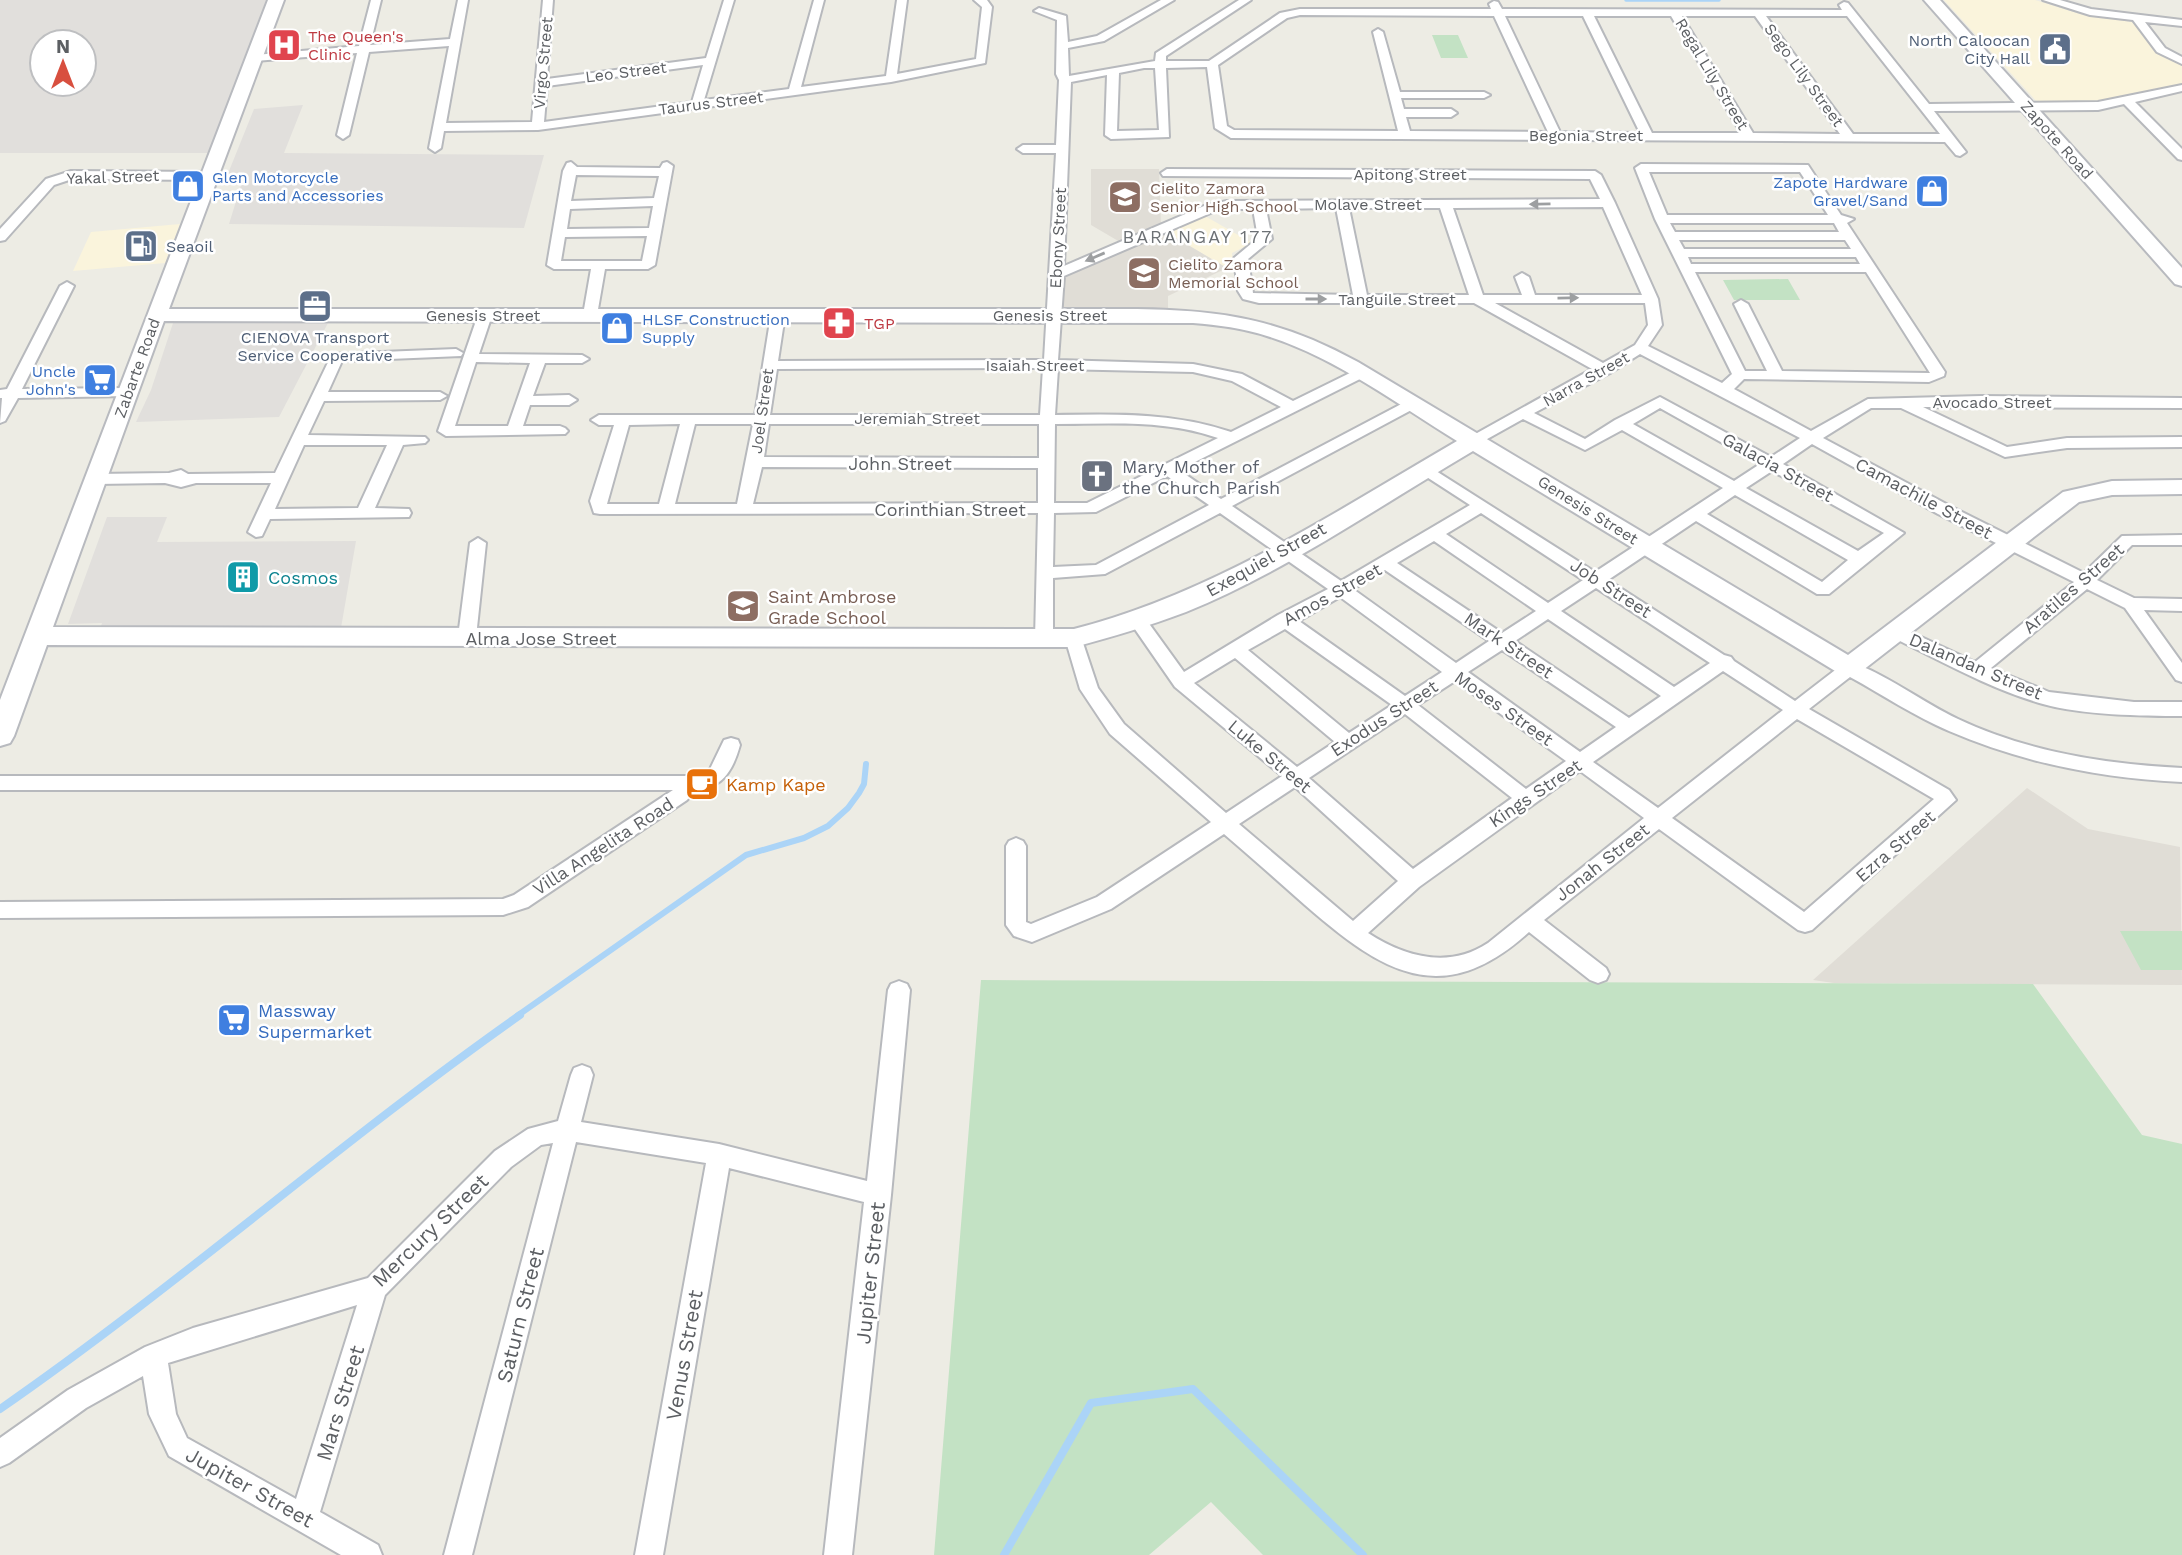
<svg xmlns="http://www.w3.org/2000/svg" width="2182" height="1555" font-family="'Work Sans',sans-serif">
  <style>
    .commercial { fill: #faf4dc }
    .industrial { fill: #e1dfdc; fill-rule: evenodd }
    .education { fill: #e0ddd6 }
    .green { fill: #c3e2c4 }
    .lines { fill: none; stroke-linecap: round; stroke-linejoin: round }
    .stream-far2 { stroke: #abd4f7; stroke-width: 3.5 }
    .stream-far1 { stroke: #abd4f7; stroke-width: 6 }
    .stream { stroke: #abd4f7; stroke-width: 8 }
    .street-casing { stroke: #b7b9bd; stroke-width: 4 }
    .secondary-casing { stroke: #b8babf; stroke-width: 4 }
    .street { fill: #fff; fill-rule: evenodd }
    .secondary { fill: #fff; fill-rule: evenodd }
    .oneway { fill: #9d9fa1 }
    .labels { text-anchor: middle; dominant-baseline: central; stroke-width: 5; stroke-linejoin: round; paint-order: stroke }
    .far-health-label { font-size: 16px; fill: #be3a42; stroke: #fff; text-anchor: start }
    .far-service-label { font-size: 16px; fill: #4e5e75; stroke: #fff; text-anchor: end }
    .far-street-label { font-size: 16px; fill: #5c5f63; stroke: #fff }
    .far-shop-label { font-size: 16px; fill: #366cbe; stroke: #fff; text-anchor: start }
    .far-education-label { font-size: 16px; fill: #785e54; stroke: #fff; text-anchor: start }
    .far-quarter-label { font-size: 18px; letter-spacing: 2px; fill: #6d7175; stroke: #fff }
    .street-label { font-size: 18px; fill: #5c5f63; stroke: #fff }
    .worship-label { font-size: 18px; fill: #5b616d; stroke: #fff; text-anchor: start }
    .culture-label { font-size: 18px; fill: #0d838f; stroke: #fff; text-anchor: start }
    .education-label { font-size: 18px; fill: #785e54; stroke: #fff; text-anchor: start }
    .food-label { font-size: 18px; fill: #c56008; stroke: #fff; text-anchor: start }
    .shop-label { font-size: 18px; fill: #366cbe; stroke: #fff; text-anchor: start }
    .near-street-label { font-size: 21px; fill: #5c5f63; stroke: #fff }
  </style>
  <rect width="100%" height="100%" fill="#edece4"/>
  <path class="commercial" d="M1944,0H2035L2080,14L2132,22L2157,51L2182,65V84L2099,102L2038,103Z
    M1205,216L1252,243L1232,253L1233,268H1227L1166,232Z
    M180,224L165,263L73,271L91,232Z"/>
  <path class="industrial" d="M0,0H266L210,153H0ZM42,42H84V84H42Z
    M303,105L284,153L544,155L524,228L229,224L243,179L227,176L254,109Z
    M174,320L329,321L279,417L136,422L151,390Z
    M107,517H167L157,542L356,541L341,628L100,629L102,623L68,624Z"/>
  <path class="education" d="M1091,169H1159L1161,226L1120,242L1091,225Z
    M1166,232L1227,268L1168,296V309H1061L1060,277Z
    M2027,788L2088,829L2180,847L2182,985L1834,983L1813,980Z"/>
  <path class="green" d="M1432,35H1458L1468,58H1441Z
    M1788,279L1800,300H1734L1723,280Z
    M2120,931H2182V970H2141Z
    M981,980L2033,984L2142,1135L2182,1144V1555H1263L1211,1502L1149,1555H934Z"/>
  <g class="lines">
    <path class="stream-far2" d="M1626,0H1719"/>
    <path class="stream-far1" d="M517,1016L746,855L804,838L828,826L848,808L859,793L864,784L866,764"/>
    <path class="stream" d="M0,1409C179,1285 342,1140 520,1015
      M1004,1555L1091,1403L1193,1389L1363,1555"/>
    <g class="street-casing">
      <path id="street" d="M371,0H381L370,45L450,39L458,0H468L446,123L532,122L543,0H553L547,79L706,58L724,0H734L704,100L789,89L814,0H824L801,87L886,76L897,0H907L897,74L976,59L982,7L974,0H987L992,7L985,63L891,82L538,130L444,131L441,148L435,152L429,148L449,46L369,52L349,135L343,139L337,135L357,53L255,61L249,58L255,55L359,46ZM703,65L692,102L544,122L547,86Z
        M1161,0H1174L1104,41L1068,48L1069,76L1155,61L1156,53L1239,0H1251L1166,56V61H1209L1280,13L1300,9H1491L1489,4L1494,1L1498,2L1502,9L1842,10L1839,5L1844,2L1848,3L1929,104L2098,102L2182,85V91L2135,102L2182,149V160L2178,159L2124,104L2098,110L1934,111L1966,152L1960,156L1956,155L1945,142L1231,138L1215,128L1207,67L1166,68L1169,137L1111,139L1105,135L1107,75L1071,82L1064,266L1204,206L1227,201L1600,199L1590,179L1163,176L1161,173L1167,169L1595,171L1601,175L1615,203L1658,299L1662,325L1648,346L1722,383L1732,374L1655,219L1635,168L1641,164L1808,165L1841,215L1854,219L1847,223L1945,372L1944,376L1929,382L1744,379L1734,389L1811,431L1868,399L1981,396L2182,398V408L1923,407L2007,447L2067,438L2182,437V447L2067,448L2005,457L1901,408H1871L1823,438L1950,506L2084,573L2122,536L2182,535V545H2132L2097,580L2134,598L2182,599V611L2144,610L2182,663V682L2176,680L2125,608L2087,589L1991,668L2049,692L2134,702H2182V716C2141,716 2082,715 2043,704C1990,689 1939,660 1890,636L1887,632L1890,628H1902L1975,662L2074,582L1938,514L1812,444L1783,464L1904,533L1829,594H1817L1696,521L1608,580L1724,655L1731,657L1734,661L1795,701L1843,664L1849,662C1882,671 1925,704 1958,719C2028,752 2105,764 2182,768V782C2101,778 2023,763 1949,731C1914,716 1883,695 1850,677L1809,709L1949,790L1956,800L1812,930L1805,932L1798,930L1659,829L1544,920L1606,968L1609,974L1606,980L1598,983L1590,980L1529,932C1442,1011 1382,972 1305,905C1278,881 1251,857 1224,834L1111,909L1032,942L1014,936L1006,925V846L1009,841L1016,838L1023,841L1026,846V922L1031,924L1097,897L1211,822L1110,734L1080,689L1065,638L1068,634H1080L1098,688L1124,724L1226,813L1282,776L1175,687L1130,622L1133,618H1145L1184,672L1278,615L1328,589L1220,513L1105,574L1053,578V639L1044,645L1035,639L1038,513L600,514L594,513L590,501L614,425H599L591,420L599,415H755L771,315L778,311L785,315L778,361L1044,360L1056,153H1023L1017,149L1023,145H1056L1059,80L1056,74L1057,20L1034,11L1039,8L1066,16L1068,42L1097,36ZM1300,15L1494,16L1548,132L1410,131L1406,117H1451L1457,113L1451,109H1404L1401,98H1484L1490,95L1484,92H1400L1383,32L1378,29L1373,32L1398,131L1234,130L1227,126L1218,65L1287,18ZM1505,16H1583L1640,133L1560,132ZM1594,16H1671L1741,133H1652ZM1682,16H1755L1840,134L1753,133ZM1766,16H1847L1940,134H1853ZM1144,68H1155L1159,130L1117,131L1119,73ZM1649,172H1800L1828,215H1667ZM1603,207L1642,295H1535L1529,277L1522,273L1515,277L1522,295H1483L1453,208ZM1336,208L1353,295L1253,293L1248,259L1272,239L1266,209ZM1349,208H1440L1469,295H1367ZM1227,209H1253L1258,238L1234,258L1238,291L1243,299L1259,303H1474L1592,369L1470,437L1467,440L1470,443H1480L1523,419L1585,450L1622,430L1723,488L1595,572L1425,464L1419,466L1417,469L1419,472L1470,505L1341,581L1232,506L1417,407L1420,404L1417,401H1407L1221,499L1179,470L1366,376L1368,373L1366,370H1356L1293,401L1242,374L1193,364L1058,360L1064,276L1213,212ZM1670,223H1834L1839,232H1675ZM1679,240H1845L1851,249H1684ZM1688,257H1856L1860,264H1691ZM1695,272H1866L1930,373L1782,371L1748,304L1741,300L1734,304L1767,371H1745ZM1495,303H1645L1648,325L1635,345L1603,363ZM1640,354L1800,438L1771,457L1660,397L1615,420L1585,439L1534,413L1610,373ZM1043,368L1040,415H770L777,369ZM1058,369L1193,372L1232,381L1281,407L1231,432C1173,412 1115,414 1055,415ZM1660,408L1760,464L1734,481L1633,424ZM680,424L659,504H607L629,425ZM695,424H753L737,504H675ZM769,424H1039V458L764,457ZM1055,424C1110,424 1165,419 1218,438L1087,503H1054ZM762,467L1038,468V503L753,504ZM1772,471L1884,533L1858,551L1746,488ZM1167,476L1209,505L1096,565L1053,567L1054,513L1096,512ZM1735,495L1848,560L1822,582L1707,514ZM1481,513L1583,580L1548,603L1446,534ZM1434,541L1536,611L1502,633L1397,563ZM1385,570L1489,641L1456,663L1353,589ZM1596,588L1710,663L1674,687L1561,611ZM1340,597L1442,672L1405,696L1299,621ZM1548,619L1661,696L1629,718L1515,641ZM1285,629L1392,705L1349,733L1248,650ZM1502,650L1616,727L1580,752L1468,672ZM1235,658L1335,742L1297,767L1194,683ZM1723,671L1783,710L1658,808L1593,762ZM1455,681L1566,761L1526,789L1418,705ZM1405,714L1512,798L1413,869L1309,778ZM1797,719L1934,799L1804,912L1672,818ZM1580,771L1644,818L1488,943C1449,969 1405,957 1368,933L1419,887ZM1295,787L1398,881L1353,921L1239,824Z
        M2043,0H2060L2091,9L2182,20V26L2145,22L2165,48L2182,57V64L2157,52L2133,20L2090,15Z
        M571,162L577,167L660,168L663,163L667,162L673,166L655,265L648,269H605L597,315L590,319L583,315L591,269H554L547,265L563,171L567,163ZM576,175L659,176L654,198L571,201ZM653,206L649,228L567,229L570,209ZM647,236L642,261H561L565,237Z
        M71,171L208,172L214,176L208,180L72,179L54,185L5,240L0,241V229L46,179Z
        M67,282L74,286L22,389L128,388L135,392L128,396L18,398L5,421L0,423L2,398H0V390L7,389L60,286Z
        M485,311L492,315L479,354L582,355L589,359L582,363H545L533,396L569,395L577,400L569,405H530L523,426H560L565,428L568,431L565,434L446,436L438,431L478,315ZM476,362L530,363L508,426H455Z
        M456,349L463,353L461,356L342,361L328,392H440L447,396L440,400L324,401L308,435L425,437L428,440L425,443L403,445L375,508L409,509L411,513L409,517L270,519L262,536L256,537L248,532L271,483H196L181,487L165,483L96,484L88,479L96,474L169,473L181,470L188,474L275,473L332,354ZM304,445H387L358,508L275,509Z
        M478,538L486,543L476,637L467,643L458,637L470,543Z
        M731,738L738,740L740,745C736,759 730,776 716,784C702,793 699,786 687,800L528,907L503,915L0,918V902L503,899L514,895L673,790H0V776H694L710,769L724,740Z
        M899,981L907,984L910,990L891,1195L852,1555H824L864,1202L729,1168L663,1555H635L706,1163L576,1142L472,1555H444L553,1143L541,1145L511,1167L385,1295L320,1512L378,1545L382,1555H341L169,1456L149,1414L143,1376L86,1408L9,1463L0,1467V1438L68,1390L145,1347L193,1328L368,1278L495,1151L528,1129L558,1121L571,1075L574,1068L582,1065L590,1068L593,1075L581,1122L719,1144L867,1181L888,990L891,984ZM357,1305L296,1499L187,1438L176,1414L168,1363Z"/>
    </g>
    <g class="secondary-casing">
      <path id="secondary" d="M268,0H284L169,309H1137C1223,310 1282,320 1358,362L1848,655L2063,492L2112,481L2182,480V494L2112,495L2079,502L1858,674L1849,677L1840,674L1473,451C1379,506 1287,571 1186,612C1149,626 1112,637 1074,647L47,645L14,736L10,743L0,746V700ZM164,321L1193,323C1218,325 1243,328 1267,336C1335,357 1397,404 1457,441C1333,513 1214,593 1074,629L53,627Z
        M1924,0H1940L2182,268V286L2175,284Z"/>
    </g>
    <use href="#street" class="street"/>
    <use href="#secondary" class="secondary"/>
  </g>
  <defs><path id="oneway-solid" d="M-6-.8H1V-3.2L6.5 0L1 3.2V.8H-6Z" transform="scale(1.75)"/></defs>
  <g class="oneway">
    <use href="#oneway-solid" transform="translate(1540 204) rotate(179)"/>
    <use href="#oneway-solid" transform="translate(1095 257) rotate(157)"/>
    <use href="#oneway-solid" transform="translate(1568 298) rotate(-1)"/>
    <use href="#oneway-solid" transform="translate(1316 299)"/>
  </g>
  <defs>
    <g id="hospital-square" transform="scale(1.75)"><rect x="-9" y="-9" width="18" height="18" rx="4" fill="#e0444e" stroke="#fff"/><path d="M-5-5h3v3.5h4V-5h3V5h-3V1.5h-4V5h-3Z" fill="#fff"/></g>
    <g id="civic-square" transform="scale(1.75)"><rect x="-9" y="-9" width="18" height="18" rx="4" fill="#5c6f8a" stroke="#fff"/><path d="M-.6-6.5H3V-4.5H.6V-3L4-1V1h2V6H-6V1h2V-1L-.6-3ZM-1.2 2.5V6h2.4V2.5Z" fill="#fff"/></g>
    <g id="shop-square" transform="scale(1.75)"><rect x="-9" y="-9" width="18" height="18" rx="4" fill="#3f7fe0" stroke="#fff"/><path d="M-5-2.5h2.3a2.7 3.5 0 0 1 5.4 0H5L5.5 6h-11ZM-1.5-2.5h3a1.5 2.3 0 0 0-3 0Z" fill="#fff"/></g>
    <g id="school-square" transform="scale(1.75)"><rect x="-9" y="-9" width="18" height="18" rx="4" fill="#8d6e63" stroke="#fff"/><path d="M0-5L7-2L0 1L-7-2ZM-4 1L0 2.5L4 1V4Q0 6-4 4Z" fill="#fff"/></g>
    <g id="fuel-square" transform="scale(1.75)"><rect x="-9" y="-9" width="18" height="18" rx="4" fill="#5c6f8a" stroke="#fff"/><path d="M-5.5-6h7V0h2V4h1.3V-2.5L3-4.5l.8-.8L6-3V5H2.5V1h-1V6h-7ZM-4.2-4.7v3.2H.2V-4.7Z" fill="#fff"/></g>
    <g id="office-square" transform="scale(1.75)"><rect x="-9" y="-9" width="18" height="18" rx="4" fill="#5c6f8a" stroke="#fff"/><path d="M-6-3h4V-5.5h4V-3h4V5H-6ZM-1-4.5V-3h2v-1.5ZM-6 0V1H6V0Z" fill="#fff"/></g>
    <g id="pharmacy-square" transform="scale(1.75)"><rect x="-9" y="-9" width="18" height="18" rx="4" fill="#e0444e" stroke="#fff"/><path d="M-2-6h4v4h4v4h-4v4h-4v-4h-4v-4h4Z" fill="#fff"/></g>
    <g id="supermarket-square" transform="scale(1.75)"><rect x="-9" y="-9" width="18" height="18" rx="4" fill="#3f7fe0" stroke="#fff"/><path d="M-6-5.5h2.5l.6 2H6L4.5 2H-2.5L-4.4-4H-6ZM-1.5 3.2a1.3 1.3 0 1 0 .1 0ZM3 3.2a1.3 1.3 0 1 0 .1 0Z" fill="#fff"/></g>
    <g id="church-square" transform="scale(1.75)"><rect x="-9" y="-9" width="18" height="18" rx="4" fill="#6b7280" stroke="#fff"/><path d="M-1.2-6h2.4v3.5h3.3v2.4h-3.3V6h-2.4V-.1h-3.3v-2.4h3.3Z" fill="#fff"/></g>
    <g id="building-square" transform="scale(1.75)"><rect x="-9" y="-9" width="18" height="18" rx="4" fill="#0f9aa8" stroke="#fff"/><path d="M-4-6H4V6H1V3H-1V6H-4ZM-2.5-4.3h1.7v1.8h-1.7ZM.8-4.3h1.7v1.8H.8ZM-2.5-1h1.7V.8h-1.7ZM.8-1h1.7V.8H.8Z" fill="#fff"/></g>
    <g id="cafe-square" transform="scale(1.75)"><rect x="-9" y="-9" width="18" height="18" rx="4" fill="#e8710a" stroke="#fff"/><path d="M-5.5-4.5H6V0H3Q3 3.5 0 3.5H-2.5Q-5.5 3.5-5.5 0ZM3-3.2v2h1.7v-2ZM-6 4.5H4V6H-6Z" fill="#fff"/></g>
  </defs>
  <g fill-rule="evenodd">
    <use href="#hospital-square" x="284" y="45"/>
    <use href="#civic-square" x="2055" y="49"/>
    <use href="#shop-square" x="188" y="186"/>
    <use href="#shop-square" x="1932" y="191"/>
    <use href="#school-square" x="1125" y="197"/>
    <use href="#fuel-square" x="141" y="246"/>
    <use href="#school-square" x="1144" y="273"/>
    <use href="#office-square" x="315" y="306"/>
    <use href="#pharmacy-square" x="839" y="323"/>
    <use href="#shop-square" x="617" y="328"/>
    <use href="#supermarket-square" x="100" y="380"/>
    <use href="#church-square" x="1097" y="476"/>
    <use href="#building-square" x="243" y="577"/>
    <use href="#school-square" x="743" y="606"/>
    <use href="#cafe-square" x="702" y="784"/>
    <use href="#supermarket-square" x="234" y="1020"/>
  </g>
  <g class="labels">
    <g class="far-health-label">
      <text x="308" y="36">The Queen's<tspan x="308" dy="18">Clinic</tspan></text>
      <text x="864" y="323">TGP</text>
    </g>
    <g class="far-service-label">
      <text x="2030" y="40">North Caloocan<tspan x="2030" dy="18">City Hall</tspan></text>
      <text x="166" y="246" text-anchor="start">Seaoil</text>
      <text x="315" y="337" text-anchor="middle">CIENOVA Transport<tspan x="315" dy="18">Service Cooperative</tspan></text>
    </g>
    <g class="far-street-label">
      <text transform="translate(543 63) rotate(-85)">Virgo Street</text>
      <text transform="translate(626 72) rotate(-7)">Leo Street</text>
      <text transform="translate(1712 74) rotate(59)">Regal Lily Street</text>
      <text transform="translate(1804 75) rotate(54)">Sego Lily Street</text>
      <text transform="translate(711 103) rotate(-7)">Taurus Street</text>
      <text x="1586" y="135">Begonia Street</text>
      <text transform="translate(2057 140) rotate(48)">Zapote Road</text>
      <text x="1410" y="174">Apitong Street</text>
      <text transform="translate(113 177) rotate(-2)">Yakal Street</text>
      <text x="1368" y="204">Molave Street</text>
      <text transform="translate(1058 238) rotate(-87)">Ebony Street</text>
      <text x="1397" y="299">Tanguile Street</text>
      <text x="483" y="315">Genesis Street</text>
      <text x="1050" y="315">Genesis Street</text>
      <text x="1035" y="365">Isaiah Street</text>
      <text transform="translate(137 368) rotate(-70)">Zabarte Road</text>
      <text transform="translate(1586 379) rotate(-29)">Narra Street</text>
      <text x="1992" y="402">Avocado Street</text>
      <text transform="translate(762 411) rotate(-82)">Joel Street</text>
      <text x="917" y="418">Jeremiah Street</text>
      <text transform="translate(1588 510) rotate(32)">Genesis Street</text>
    </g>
    <g class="far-shop-label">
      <text x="212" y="177">Glen Motorcycle<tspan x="212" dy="18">Parts and Accessories</tspan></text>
      <text x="1908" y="182" text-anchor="end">Zapote Hardware<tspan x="1908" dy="18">Gravel/Sand</tspan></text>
      <text x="642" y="319">HLSF Construction<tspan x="642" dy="18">Supply</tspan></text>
      <text x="76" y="371" text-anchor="end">Uncle<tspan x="76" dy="18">John's</tspan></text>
    </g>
    <g class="far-education-label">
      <text x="1150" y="188">Cielito Zamora<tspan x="1150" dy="18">Senior High School</tspan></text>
      <text x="1168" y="264">Cielito Zamora<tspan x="1168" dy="18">Memorial School</tspan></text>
    </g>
    <g class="far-quarter-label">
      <text x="1198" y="236">BARANGAY 177</text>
    </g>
    <g class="street-label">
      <text x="900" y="463">John Street</text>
      <text transform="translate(1778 467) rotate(29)">Galacia Street</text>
      <text transform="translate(1924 498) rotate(28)">Camachile Street</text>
      <text x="950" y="509">Corinthian Street</text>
      <text transform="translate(1266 559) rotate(-29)">Exequiel Street</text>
      <text transform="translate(1611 588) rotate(33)">Job Street</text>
      <text transform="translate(2073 588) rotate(-41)">Aratiles Street</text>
      <text transform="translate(1332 594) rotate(-29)">Amos Street</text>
      <text x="541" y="638">Alma Jose Street</text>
      <text transform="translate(1509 645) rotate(34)">Mark Street</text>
      <text transform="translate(1976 666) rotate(23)">Dalandan Street</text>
      <text transform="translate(1504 708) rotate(35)">Moses Street</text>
      <text transform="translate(1384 718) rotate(-33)">Exodus Street</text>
      <text transform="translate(1270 756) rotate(40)">Luke Street</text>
      <text transform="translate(1535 793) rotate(-34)">Kings Street</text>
      <text transform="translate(603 846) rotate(-33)">Villa Angelita Road</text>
      <text transform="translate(1895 846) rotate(-41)">Ezra Street</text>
      <text transform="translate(1602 862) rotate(-38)">Jonah Street</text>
    </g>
    <g class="worship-label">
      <text x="1122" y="466">Mary, Mother of<tspan x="1122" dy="21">the Church Parish</tspan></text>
    </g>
    <g class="culture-label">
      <text x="268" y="577">Cosmos</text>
    </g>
    <g class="education-label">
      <text x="768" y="596">Saint Ambrose<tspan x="768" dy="21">Grade School</tspan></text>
    </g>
    <g class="food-label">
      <text x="726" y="784">Kamp Kape</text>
    </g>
    <g class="shop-label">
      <text x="258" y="1010">Massway<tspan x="258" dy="21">Supermarket</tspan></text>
    </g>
    <g class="near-street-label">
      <text transform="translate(430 1230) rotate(-44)">Mercury Street</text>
      <text transform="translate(870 1273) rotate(-84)">Jupiter Street</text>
      <text transform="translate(520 1315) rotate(-76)">Saturn Street</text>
      <text transform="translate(684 1355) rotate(-80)">Venus Street</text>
      <text transform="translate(340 1403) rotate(-73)">Mars Street</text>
      <text transform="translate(250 1487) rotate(29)">Jupiter Street</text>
    </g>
  </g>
  <g transform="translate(63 63)"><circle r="33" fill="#ffffff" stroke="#bebfc1" stroke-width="2"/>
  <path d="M0-5L12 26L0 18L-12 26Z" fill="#d84f3f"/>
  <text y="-10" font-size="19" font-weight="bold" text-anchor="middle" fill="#5c5f63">N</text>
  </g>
</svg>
